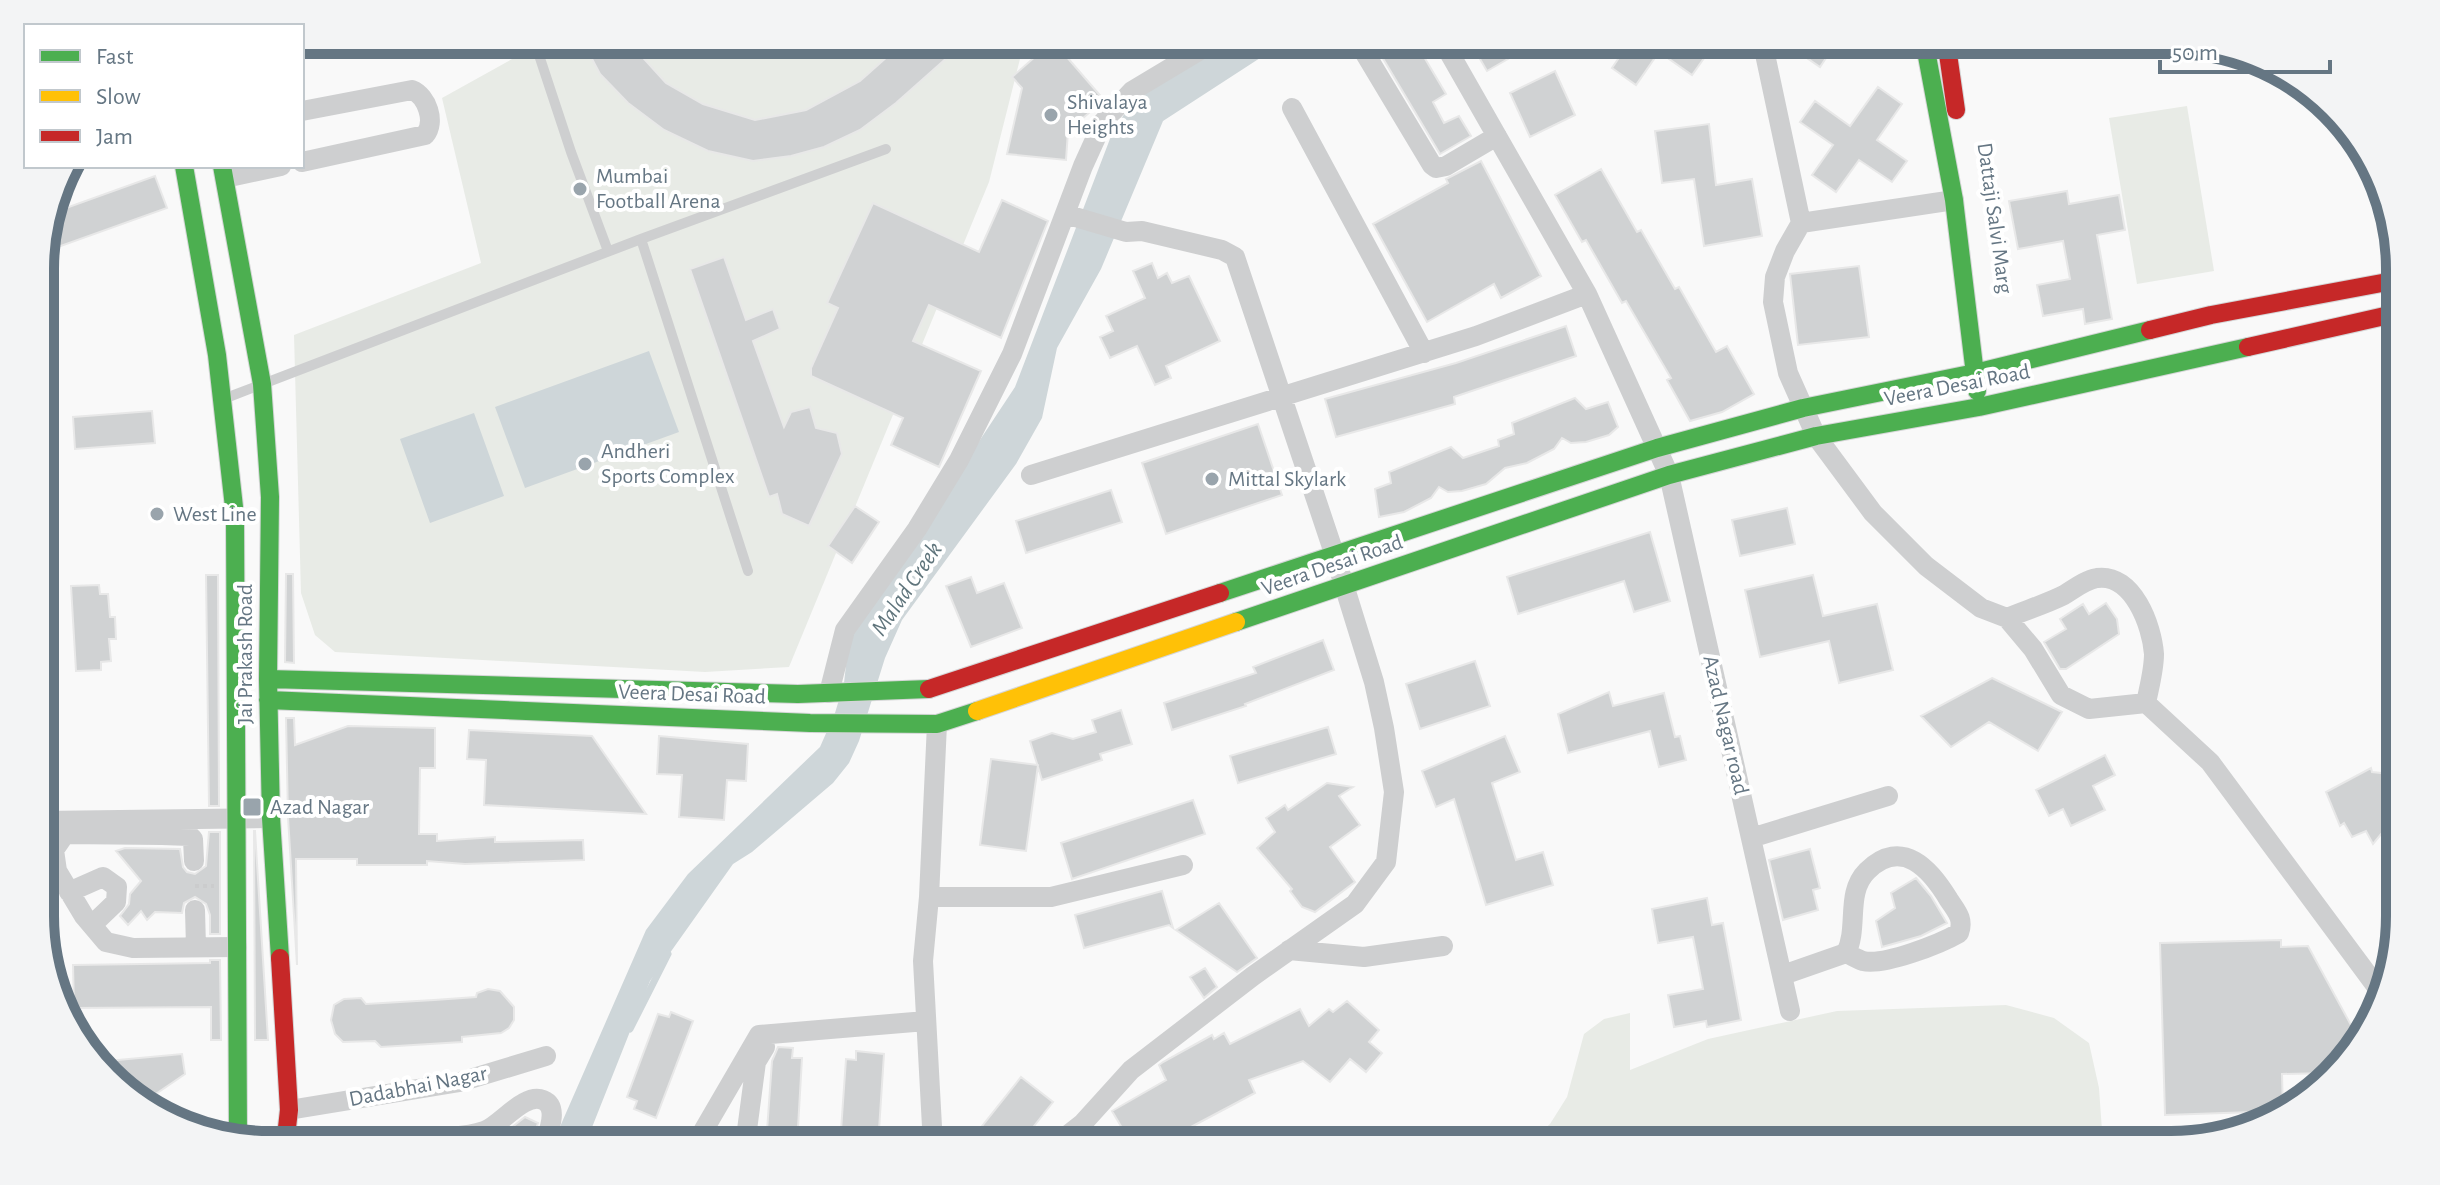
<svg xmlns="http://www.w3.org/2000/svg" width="2440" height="1185" font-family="'Alegreya Sans',sans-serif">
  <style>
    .green { fill: #e8ebe6 }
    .water { fill: #ced6d9 }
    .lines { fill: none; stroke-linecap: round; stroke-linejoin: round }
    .stream { stroke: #ced6d9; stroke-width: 7 }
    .building { fill: #d0d2d3; stroke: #e8e8e8; stroke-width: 2 }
    .fast-casing { stroke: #d5d6d7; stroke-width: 20 }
    .slow-casing { stroke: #d5d6d7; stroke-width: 20 }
    .jam-casing { stroke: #d5d6d7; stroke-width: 20 }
    .path { stroke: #cbcccd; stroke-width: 4; stroke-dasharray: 4 4; stroke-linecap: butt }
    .lane { stroke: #cecfd0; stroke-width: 10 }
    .street { stroke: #cecfd0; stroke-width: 20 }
    .fast { stroke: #4caf50; stroke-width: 18 }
    .slow { stroke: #ffc107; stroke-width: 18 }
    .jam { stroke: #c62828; stroke-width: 18 }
    .poi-dot { fill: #99a4ac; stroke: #fff; stroke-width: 3 }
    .labels { text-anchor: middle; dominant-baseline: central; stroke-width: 8; stroke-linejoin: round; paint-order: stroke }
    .poi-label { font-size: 22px; fill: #657683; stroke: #fff; text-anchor: start }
    .street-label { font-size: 22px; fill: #657683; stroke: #fff }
    .water-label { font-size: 24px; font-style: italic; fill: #60757c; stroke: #fff }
    .rim { fill: none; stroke: #657683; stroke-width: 10 }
  </style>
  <rect width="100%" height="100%" fill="#f9f9f9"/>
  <path class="green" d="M521,40H1037L1022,51L989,182L789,667L705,672L335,652L315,635L301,593L294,335L481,263L442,98L523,53Z
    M2187,106L2214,271L2137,284L2109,118Z
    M2006,1005L2054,1018L2089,1043L2099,1088L2103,1145H1526L1550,1124L1567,1097L1584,1034L1604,1019L1630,1013V1070L1708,1039L1837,1011Z"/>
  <path class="water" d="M1227,40H1288L1163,121L1101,269L1057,348L1042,418L1016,464L902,620L885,658L859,741L849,763L833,783L752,852L733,864L650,981L585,1145H552L646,930L688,874L820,747L835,713L844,683L849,638L1015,387L1113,131L1133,101Z
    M649,351L679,432L525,488L495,407Z
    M474,413L504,496L430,523L400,439Z"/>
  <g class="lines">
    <path class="stream" d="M630,1029L668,954"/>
  </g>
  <path class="building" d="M582,40H627L666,83L703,104L755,120L806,110L860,81L906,40H967L896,103L860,130L824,147L791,156L753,161L708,151L664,130L628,103L600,74Z
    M1372,40H1414L1446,94L1433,102L1444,123L1459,116L1471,136L1440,154Z
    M1469,40H1541L1487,71Z
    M1631,40H1687L1707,54L1692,75L1659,52L1636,85L1612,68Z
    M1781,40H1838L1820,67Z
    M1053,41L1104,100L1068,131L1066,160L1007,154L1022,88L1012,77Z
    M1555,71L1575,115L1530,137L1510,93Z
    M1878,87L1902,104L1877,140L1907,161L1892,182L1859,160L1836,192L1812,175L1833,145L1800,122L1815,101L1850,126Z
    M1709,124L1716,185L1752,179L1762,236L1704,246L1694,179L1662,183L1655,131Z
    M1481,161L1541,276L1501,298L1494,284L1427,322L1373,224L1448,183L1446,179Z
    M1601,169L1637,232L1641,230L1675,289L1679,287L1716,352L1727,346L1754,394L1722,412L1690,421L1667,380L1671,378L1626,301L1622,303L1586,240L1582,242L1555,195Z
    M155,176L167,208L58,247L49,222L52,213Z
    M2067,191L2069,204L2119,195L2125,230L2097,235L2112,319L2085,324L2083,309L2043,316L2037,285L2070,279L2063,241L2018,249L2009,201Z
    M1002,200L1048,221L1001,338L929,305L913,341L981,371L939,467L891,445L903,418L811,376V368L838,308L827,303L873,203L979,252Z
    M724,257L746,320L773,309L780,329L753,341L784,427L791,412L810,407L816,428L837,433L842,454L809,526L782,514L777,494L769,497L690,269Z
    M1152,263L1158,278L1167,273L1172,283L1189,276L1220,341L1166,366L1171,378L1155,385L1137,346L1110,358L1100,337L1113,331L1106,316L1145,298L1133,271Z
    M1859,266L1869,337L1798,345L1790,274Z
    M1566,326L1576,356L1454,397L1455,404L1336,437L1325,399L1456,363Z
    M1575,398L1586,409L1608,402L1618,427L1609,435L1586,442L1571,443L1562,438L1554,449L1527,463L1505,468L1486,484L1462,491L1448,492L1439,487L1431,498L1404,512L1379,517L1375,489L1391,483L1389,472L1451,447L1463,458L1499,446L1498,440L1514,434L1512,423Z
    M152,411L155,443L75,449L73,417Z
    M1258,424L1282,495L1166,534L1142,463Z
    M1111,490L1122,522L1026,553L1016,521Z
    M855,506L879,522L852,563L828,546Z
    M1787,508L1795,544L1740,556L1732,520Z
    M1650,532L1670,601L1634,612L1624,581L1518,614L1507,577Z
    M286,574H293L294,663L285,662Z
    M206,575H218L219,806H209Z
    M1813,575L1823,616L1877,604L1893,670L1839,683L1829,641L1760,657L1745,590Z
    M971,577L977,593L1004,583L1022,628L971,647L946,586Z
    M99,585L100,594H108L110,617H115L116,639H109L111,661L101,662V670L76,671L71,586Z
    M2106,603L2117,619L2119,634L2066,669H2060L2044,642L2066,629L2060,619L2083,604L2089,614Z
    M1323,640L1334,670L1245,704L1246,706L1172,730L1164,703L1256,673L1253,667Z
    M1475,661L1490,706L1420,729L1406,684Z
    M1992,678L2062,712L2038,751L1989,722L1951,747L1921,716Z
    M1609,692L1613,706L1664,693L1675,737L1680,736L1686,760L1659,767L1650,731L1568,753L1558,714Z
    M1121,710L1132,744L1100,754L1102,760L1042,780L1030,741L1052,733L1073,739L1096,732L1092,720Z
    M286,718H294L295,745L348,726L435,728V768H420L419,834H437V841L495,837V842L583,840L584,860L465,864L427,861V865H357V859H296L297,965L288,817Z
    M1328,727L1336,754L1238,783L1230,756Z
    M469,730L592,736L646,814L484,805L486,760L467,759Z
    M659,736L748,744L746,781L727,780L724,820L679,817L682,775L657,774Z
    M1505,736L1520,772L1492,783L1516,860L1543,852L1553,885L1486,905L1454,799L1436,807L1422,771Z
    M2105,755L2115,775L2093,786L2105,810L2071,826L2063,809L2049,816L2036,790Z
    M991,759L1038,765L1026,851L980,845Z
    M2371,768L2372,772L2400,775V838L2382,833L2373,844L2366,831L2352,837L2344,823L2340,826L2326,792Z
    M1327,783L1353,787L1339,796L1360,825L1330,847L1355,882L1315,912L1302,907L1290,891L1292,889L1257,848L1275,832L1266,818L1285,805L1288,810Z
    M1193,800L1205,834L1072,879L1061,843Z
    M254,831H255L268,1040H255Z
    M209,832H220V934H210V915L206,904L195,897L184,903L182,913L155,912L147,920L141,911L128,925L120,916L129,904L130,894L141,881L116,851L125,848L180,849L183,867L187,872L195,874L206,866Z
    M1810,849L1820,888L1813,890L1818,910L1783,920L1769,860Z
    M1916,878L1931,896L1947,923L1921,936L1882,947L1876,921L1895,908L1891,893Z
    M1162,891L1173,928L1169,925L1084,948L1075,915Z
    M1707,898L1712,925L1723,923L1741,1020L1707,1027L1706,1021L1674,1027L1668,995L1703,989L1693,937L1658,943L1652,909Z
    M1219,903L1257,958L1237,972L1176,930Z
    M2281,940V947L2308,946L2358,1038L2328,1073L2282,1074L2283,1111L2165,1115L2160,943Z
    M210,960H220L221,1040H211V1007L74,1008L73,965L210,963Z
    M1205,968L1217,987L1204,998L1190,977Z
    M488,989L500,991L514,1007V1020L509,1028L501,1033L462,1037V1042L381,1047L375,1041L343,1042L335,1034L331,1020L334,1005L344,999L361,998L366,1004L434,1000L476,997L477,993Z
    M1347,1001L1379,1030L1369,1042L1382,1053L1366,1072L1350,1059L1330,1082L1303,1061L1249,1080L1255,1093L1189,1128L1194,1138L1182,1145H1132L1112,1111L1166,1080L1159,1065L1163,1062L1212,1035L1214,1039L1224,1033L1230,1044L1300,1009L1309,1026L1329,1009L1333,1012Z
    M671,1012L693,1021L656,1118L634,1109L637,1101L627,1097L658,1014L669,1017Z
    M778,1047L793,1048L792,1058H802L797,1145H766L772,1061Z
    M856,1051L884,1054L878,1145H840L846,1059L856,1060Z
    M182,1054L185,1074L144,1102L96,1062Z
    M1021,1077L1053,1102L1019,1145H967Z
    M525,1117L538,1123L531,1145H504L511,1128Z"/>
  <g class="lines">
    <g class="fast-casing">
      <path id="fast" d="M1924,40L1954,200L1977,391
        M184,166L217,355L235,516L238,1138
        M222,166L262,384L270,497L268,679L271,818L280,958
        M1220,593L1657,448L1803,408L1975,373L2150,330
        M1236,622L1669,475L1816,436L1979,407L2248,347
        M268,679L798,694L929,689
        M268,700L810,723L937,724L977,711"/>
    </g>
    <g class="slow-casing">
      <path id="slow" d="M977,711L1236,622"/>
    </g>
    <g class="jam-casing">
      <path id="jam" d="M1946,40L1956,110
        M2150,330L2211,315L2398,280
        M2248,347L2398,313
        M929,689L1220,593
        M280,958L289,1110L285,1145"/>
    </g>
    <path class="path" d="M195,886H214"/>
    <path class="lane" d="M534,40L571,152L608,251
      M641,239L748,571
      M226,398L641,239L886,149"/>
    <path class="street" d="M1357,40L1432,165L1436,168L1446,166L1497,136
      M1442,40L1587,294L1669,475L1790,1011
      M1762,40L1801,223L1954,200
      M1292,108L1424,353
      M302,111L412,90C427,96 436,122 425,135L302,162
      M225,178L281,166
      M1801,223L1785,251L1775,277L1773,302L1788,373L1816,436L1873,513L1926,566L1981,608L2007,618L2033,649L2061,695L2089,709L2146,703L2210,762L2382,994
      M1031,475L1476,336L1587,294
      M2007,618C2026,610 2046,604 2064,595C2074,589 2085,580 2097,578C2133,573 2152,626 2154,654C2154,670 2149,688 2146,703
      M829,693L845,630L917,529L959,460L1012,354L1083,166L1103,122L1132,91L1217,40
      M162,820V835L65,834L54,850L57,871L84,916L106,942L133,948L237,947
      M42,821L271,818
      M162,835L190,836L193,839L194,861
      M1751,838L1888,796
      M69,892L103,877L117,887L116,902L92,925
      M929,897H1051L1183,865
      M195,910L196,947
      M1289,950L1364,957L1443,946
      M1783,975L1846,953C1859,927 1845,893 1867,871C1902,836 1931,870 1949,900C1957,912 1964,919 1959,933C1940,944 1884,966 1863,961C1857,959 1851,955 1846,953
      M289,1110L460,1082L546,1056
      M361,1145C398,1136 449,1142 484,1131C500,1126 524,1092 543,1100C560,1107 548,1133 544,1145
      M695,1145L759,1035L926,1021
      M745,1145L756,1062L765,1047
      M933,1145L923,961L929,897L937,724
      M1055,1145L1083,1123L1131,1070L1253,976L1355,904L1386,862L1394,792L1384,728L1374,682L1335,556L1235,257L1222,250L1142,231L1126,232L1065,214"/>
    <use href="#fast" class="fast"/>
    <use href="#slow" class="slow"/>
    <use href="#jam" class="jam"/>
  </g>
  <g class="poi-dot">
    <circle cx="1051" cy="115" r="8"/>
    <circle cx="580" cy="189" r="8"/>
    <circle cx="585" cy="464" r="8"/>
    <circle cx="1212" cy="479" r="8"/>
    <circle cx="157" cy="514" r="8"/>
    <rect x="242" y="797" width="20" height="20" rx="4"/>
  </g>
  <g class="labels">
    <g class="poi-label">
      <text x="1067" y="102">Shivalaya<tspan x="1067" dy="25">Heights</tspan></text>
      <text x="596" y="176">Mumbai<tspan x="596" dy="25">Football Arena</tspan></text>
      <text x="601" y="451">Andheri<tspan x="601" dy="25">Sports Complex</tspan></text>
      <text x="1228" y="479">Mittal Skylark</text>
      <text x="173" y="514">West Line</text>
      <text x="270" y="807">Azad Nagar</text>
    </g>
    <g class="street-label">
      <text transform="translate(1995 218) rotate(82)">Dattaji Salvi Marg</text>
      <text transform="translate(1957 385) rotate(-11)">Veera Desai Road</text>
      <text transform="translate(1332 565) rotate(-19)">Veera Desai Road</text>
      <text transform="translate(245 654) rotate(-90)">Jai Prakash Road</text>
      <text transform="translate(692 694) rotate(2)">Veera Desai Road</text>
      <text transform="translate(1726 725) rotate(77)">Azad Nagar road</text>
      <text transform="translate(418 1086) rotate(-11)">Dadabhai Nagar</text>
    </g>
    <g class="water-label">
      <text transform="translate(907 589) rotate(-56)">Malad Creek</text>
    </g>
  </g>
  <path d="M0 0H2440V1185H0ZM269 54H2171A215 215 0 0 1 2386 269V916A215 215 0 0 1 2171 1131H269A215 215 0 0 1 54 916V269A215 215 0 0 1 269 54Z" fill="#f3f4f5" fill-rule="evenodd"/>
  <path class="rim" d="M269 54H2171A215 215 0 0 1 2386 269V916A215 215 0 0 1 2171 1131H269A215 215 0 0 1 54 916V269A215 215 0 0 1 269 54Z"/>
  <rect x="24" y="24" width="280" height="144" fill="#ffffff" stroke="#c1c8cd" stroke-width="2"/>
  <rect x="40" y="50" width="40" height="12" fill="#4caf50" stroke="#c1c8cd" stroke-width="2"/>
  <text x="96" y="64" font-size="24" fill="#657683">Fast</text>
  <rect x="40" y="90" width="40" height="12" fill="#ffc107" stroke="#c1c8cd" stroke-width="2"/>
  <text x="96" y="104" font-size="24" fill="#657683">Slow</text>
  <rect x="40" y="130" width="40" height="12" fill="#c62828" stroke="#c1c8cd" stroke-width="2"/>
  <text x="96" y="144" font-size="24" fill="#657683">Jam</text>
  <path d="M2160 60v12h170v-12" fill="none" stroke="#657683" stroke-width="4"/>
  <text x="2172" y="60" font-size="24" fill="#657683" stroke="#ffffff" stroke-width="6" paint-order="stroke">50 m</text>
</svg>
